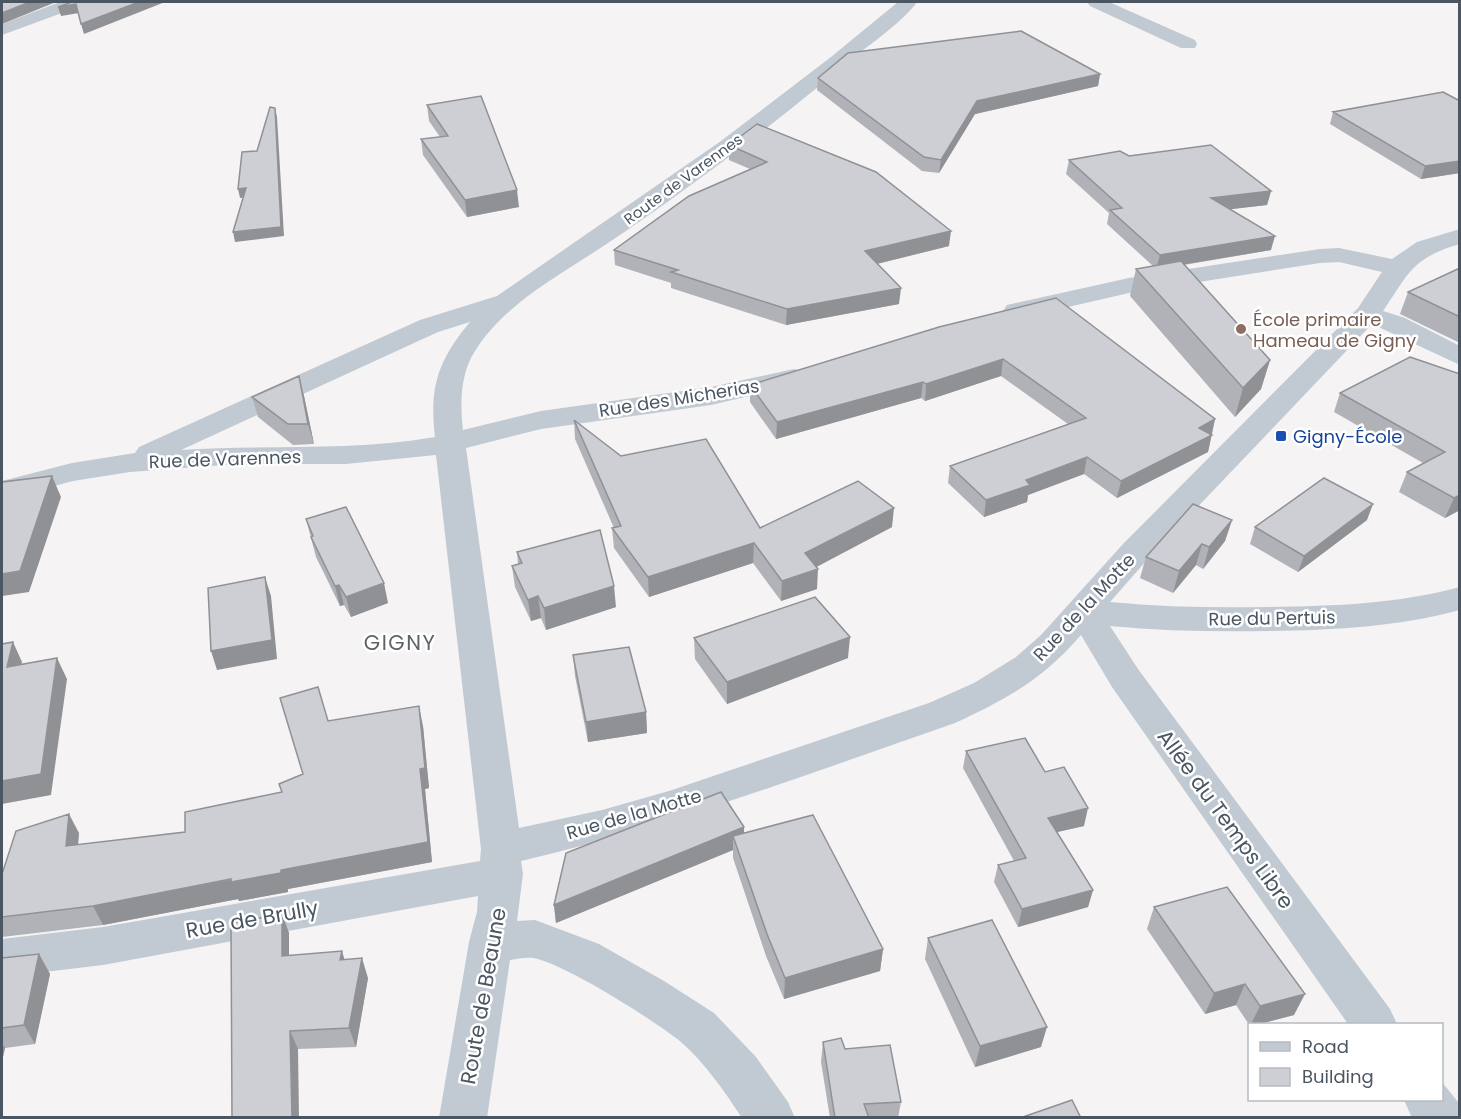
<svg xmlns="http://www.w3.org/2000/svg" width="1461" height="1119" font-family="Poppins,sans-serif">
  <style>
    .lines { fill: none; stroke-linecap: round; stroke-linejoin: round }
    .minor { fill: #c1cad2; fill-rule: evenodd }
    .wall { fill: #b0b2b7 }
    .shaded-wall { fill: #909195 }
    .building { fill: #cdcfd5; stroke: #909195; stroke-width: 1.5 }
    .education-dot { fill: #8d6e63; stroke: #fff; stroke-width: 2 }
    .transit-dot { fill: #1a4fb4; stroke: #fff; stroke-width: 2 }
    .labels { text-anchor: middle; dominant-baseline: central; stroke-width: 5; stroke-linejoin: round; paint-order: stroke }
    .far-street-label { font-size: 15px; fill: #4a5661; stroke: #fff }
    .education-label { font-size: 18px; fill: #785e54; stroke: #fff; text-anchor: start }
    .street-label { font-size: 18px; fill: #4a5661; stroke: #fff }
    .transit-label { font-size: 18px; fill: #164399; stroke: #fff; text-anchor: start }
    .quarter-label { font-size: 21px; letter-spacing: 1.5px; fill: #5f6368; stroke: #fff }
    .near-street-label { font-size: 21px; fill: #4a5661; stroke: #fff }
  </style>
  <rect width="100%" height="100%" fill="#f5f3f3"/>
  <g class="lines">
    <path class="minor" d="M60,2H84L81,6L2,35V24Z
      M898,2H917C904,21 870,44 852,59C773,125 690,188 605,245C560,275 504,304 475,351C460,374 460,404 463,430L541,411L711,387L794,369L804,371L808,377L804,383L711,405L541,429L466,448L519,828L602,810L669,791L929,703L974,683L1016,657L1041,635L1123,544L1358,308L1382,272L1339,262L1320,263L1129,293L1016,319L1007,317L1003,311L1007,305L1129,278L1320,249L1339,248L1392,259L1417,242L1460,229V244C1412,258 1409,273 1383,311L1405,318L1460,346V365L1372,324L1147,560L1110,602C1163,607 1216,608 1269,607C1334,606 1397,604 1460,587V610C1397,627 1334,630 1270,631C1216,632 1163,631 1110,626L1138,669L1390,1009L1397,1024H1348L1112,687L1081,635C1042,680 1008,698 955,723C811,773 670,826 521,861L523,874L517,921L535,920L599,944L664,981L714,1013L756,1057L788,1102L795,1118H742C725,1092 705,1063 681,1042C657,1022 562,962 533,958C526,957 517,959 510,960L487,1118H439L469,942L477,912L478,896L103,965L2,977V939L103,927L480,861L481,849L436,455L346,464H237L130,472L73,481L2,500V481L72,463L135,453L139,447L420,320L497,296L721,141L831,57ZM470,322C438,360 429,388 435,437C351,452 265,444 181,450L438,332Z
      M1087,2H1109L1195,40L1197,44L1195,48H1181L1090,6Z
      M1442,1082L1458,1102L1460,1118H1412L1404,1100H1442Z"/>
  </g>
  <path class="wall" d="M1100,74L1098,86L975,114L939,173L922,171L817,90L818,78Z
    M1460,101V173L1421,179L1330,124L1333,112Z
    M427,105L519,207L467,217L423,155L421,139L440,137L429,121Z
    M757,124L949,246L877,264L899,304L786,325L671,288V283L615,265L614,250L750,169L729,160V145Z
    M1129,156L1271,191L1267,205L1230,209L1271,250L1184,265L1270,360L1261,389L1235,417L1130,296L1136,269L1153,266L1107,224L1109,213L1066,174L1069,160Z
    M1460,268V343L1400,314L1408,292Z
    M939,327L1215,419L1208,452L1117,498L1084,474L1028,495L1027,502L984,517L948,483L950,466L1068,424L1001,376L925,401L921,398L776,439L750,402V385Z
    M1460,374V510L1445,518L1399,492L1407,472L1423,463L1334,412L1340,393Z
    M299,376L304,396L314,444L293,445L258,417L252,397Z
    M574,420L621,456L760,528L892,527L816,567L817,589L781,601L753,563L649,597L614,548L612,528H614L575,439Z
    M306,519L388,603L351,617L344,605L340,606L316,557Z
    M1232,520L1225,541L1203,569L1196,565L1173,593L1140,578L1146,557Z
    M1367,520L1298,572L1250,544L1255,527Z
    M517,552L616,607L546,630L541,618L531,621L515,587L512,566L518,564Z
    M694,638L848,658L727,704L695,659Z
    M573,655L646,712L647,733L588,742L575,676Z
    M328,721L423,726L429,788L425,789L432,862L288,889V892L239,901L238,899L103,925L2,937V874L79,833L78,845L185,832L281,792L303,774Z
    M966,751L1045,772L1084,826L1057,832L1093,890L1088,907L1018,927L994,882L998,865L1014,861L963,768Z
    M744,827V833L883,949L880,971L784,999L766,956L733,858V850L556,923L554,905Z
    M1154,907L1294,1015L1259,1024H1250V1026L1236,1005L1205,1014L1147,929Z
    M282,914L289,933V955L345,960L368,978L356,1047L298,1049L232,1118Z
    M928,938L1041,1047L975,1067L925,959Z
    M39,954L50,974L35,1044L5,1048L2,1061V958Z
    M823,1042L845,1049L901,1102L898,1118H830L821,1062Z"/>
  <path class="shaded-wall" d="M30,2H56L2,24V13Z
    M139,2H165L84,34L81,24Z
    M76,4L79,13L61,16L58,7Z
    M1100,74L1098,86L975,114L939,173L941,160L977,101Z
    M275,108L277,117L284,236L235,242L233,232Z
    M1460,161V173L1421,179L1425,166Z
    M246,188L248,197L240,198L238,189Z
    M517,190L519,207L467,217L465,200Z
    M1271,191L1267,205L1207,212L1211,198Z
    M951,231L949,246L864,267L865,251Z
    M1275,236L1271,250L1156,269L1160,255Z
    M901,288L899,304L786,325L787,309Z
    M1003,359L1001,376L925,401L926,384Z
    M1270,360L1261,389L1235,417L1243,388Z
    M299,376L304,396L314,444L308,424Z
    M923,382L921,398L776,439L777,422Z
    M1215,419L1208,452L1117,498L1121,481L1199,428Z
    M1087,457L1084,474L1028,495L1027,502L984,517L986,500L1026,480Z
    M52,476L61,497L29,592L2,596V574Z
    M1460,495V510L1445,518L1454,498Z
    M1373,504L1367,520L1298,572L1304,556Z
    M894,508L892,527L805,573V553Z
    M1232,520L1225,541L1203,569L1209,547Z
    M754,543L753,563L649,597L648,577Z
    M1202,544L1196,565L1173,593L1179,571Z
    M818,569L817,589L781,601L782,581Z
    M265,577L271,596L277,659L217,670L211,651Z
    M384,583L388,603L351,617L346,597Z
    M339,585L344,605L340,606L335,586Z
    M614,586L616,607L546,630L544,608Z
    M538,596L541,618L531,621L528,600Z
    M850,637L848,658L727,704V682Z
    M13,642L22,662L17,688L7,667Z
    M57,658L67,679L51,795L2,804V781Z
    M419,706L423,726L429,788L425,789L432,862L288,889V892L239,901L238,899L103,925L93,906L281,870L420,769Z
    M646,712L647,733L588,742L586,722Z
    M1088,808L1084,826L1044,835L1048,818Z
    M69,814L79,833L76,866L66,846Z
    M744,827V845L733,836V850L556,923L554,905Z
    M1093,890L1088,907L1018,927L1022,909Z
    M282,914L289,933V975L282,956Z
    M883,949L880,971L784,999L785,978Z
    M342,951L348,971L340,960Z
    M39,954L50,974L35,1044L24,1025Z
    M362,958L368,978L356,1047L349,1028Z
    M1245,984L1236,1005L1205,1014L1214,993Z
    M1305,994L1294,1015L1259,1024H1251L1260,1006Z
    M1047,1027L1041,1047L975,1067L980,1046Z
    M290,1031L298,1049L299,1118H292Z
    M2,1043L5,1048L2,1061Z"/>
  <path class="building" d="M2,2H30L2,13Z
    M72,2H139L81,24L76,4L58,7Z
    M1021,31L1100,74L977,101L941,160L924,157L818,78L848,53Z
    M1443,92L1460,101V161L1425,166L1333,112Z
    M481,96L517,190L465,200L421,139L448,136L427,105Z
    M270,107L275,108L281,227L233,232L246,188L238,189L242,152L257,151Z
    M757,124L876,172L951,231L865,251L901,288L787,309L671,272L678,270L614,250L689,196L767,162L729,145Z
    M1211,145L1271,191L1211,198L1275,236L1160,255L1110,210L1122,208L1069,160L1120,151L1129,156Z
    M1181,261L1270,360L1243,388L1136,269Z
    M1460,268V317L1408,292Z
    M1056,298L1215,419L1199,428L1212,435L1121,481L1087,457L1026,480L1030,485L986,500L950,466L1086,418L1003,359L926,384L923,382L777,422L750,385L939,327Z
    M1410,357L1460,374V495L1454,498L1407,472L1445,452L1340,393Z
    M299,376L308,424H288L252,397Z
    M574,420L621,456L706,439L760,528L858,481L894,508L805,553L818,569L782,581L754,543L648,577L612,528L621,526Z
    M52,476L20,571L2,574V482Z
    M1324,478L1373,504L1304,556L1255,527Z
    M1193,504L1232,520L1209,547L1202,544L1179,571L1146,557Z
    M346,507L384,583L346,597L339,585L335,586L311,537L313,536L306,519Z
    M600,530L614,586L544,608L538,596L528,600L512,566L522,563L517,552Z
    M265,577L272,640L211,651L208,588Z
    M815,597L850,637L727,682L694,638Z
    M13,642L7,667L57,658L41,774L2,781V644Z
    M629,647L646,712L586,722L573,655Z
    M318,687L328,721L419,706L425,768L420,769L428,842L281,870V873L231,882V879L93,906L2,917V874L16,831L69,814L66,846L185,832V812L282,792L279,784L303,774L280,698Z
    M1025,738L1045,772L1064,767L1088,808L1048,818L1093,890L1022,909L998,865L1026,858L966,751Z
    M721,792L744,827L554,905L566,853Z
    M813,815L883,949L785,978L767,934L733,836Z
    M1227,887L1305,994L1260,1006L1245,984L1214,993L1154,907Z
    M282,914V956L342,951L340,960L362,958L349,1028L290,1031L292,1118H232L231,923Z
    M992,920L1047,1027L980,1046L928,938Z
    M39,954L24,1025L2,1028V958Z
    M841,1038L845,1049L890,1045L901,1102L864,1104L869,1118H835L823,1042Z
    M1072,1100L1081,1118H1020Z"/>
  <circle class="education-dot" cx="1241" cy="329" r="6"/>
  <rect class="transit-dot" x="1275" y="430" width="12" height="12" rx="3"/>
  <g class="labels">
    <g class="far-street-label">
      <text transform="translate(683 179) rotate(-36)">Route de Varennes</text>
    </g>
    <g class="education-label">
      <text x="1253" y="319">École primaire<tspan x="1253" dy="21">Hameau de Gigny</tspan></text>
    </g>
    <g class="street-label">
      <text transform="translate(679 398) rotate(-9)">Rue des Micherias</text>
      <text transform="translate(225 459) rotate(-2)">Rue de Varennes</text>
      <text transform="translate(1084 607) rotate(-47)">Rue de la Motte</text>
      <text transform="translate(1272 618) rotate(-1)">Rue du Pertuis</text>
      <text transform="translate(634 814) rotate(-16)">Rue de la Motte</text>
    </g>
    <g class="transit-label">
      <text x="1293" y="436">Gigny-École</text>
    </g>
    <g class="quarter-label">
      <text x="400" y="642">GIGNY</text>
    </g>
    <g class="near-street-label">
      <text transform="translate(1226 819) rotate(54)">Allée du Temps Libre</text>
      <text transform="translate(252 919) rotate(-10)">Rue de Brully</text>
      <text transform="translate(483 996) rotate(-80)">Route de Beaune</text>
    </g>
  </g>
  <rect width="1461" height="1119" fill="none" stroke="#4a5661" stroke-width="6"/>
  <rect x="1248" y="1023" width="195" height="78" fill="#ffffff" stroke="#b7bbc0" stroke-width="1.5"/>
  <rect x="1260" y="1042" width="30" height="9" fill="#c1cad2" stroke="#b7bbc0" stroke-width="1.5"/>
  <text x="1302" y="1053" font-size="18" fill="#4a5661">Road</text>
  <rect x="1260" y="1068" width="30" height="18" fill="#cdcfd5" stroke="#b7bbc0" stroke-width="1.5"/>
  <text x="1302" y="1083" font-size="18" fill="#4a5661">Building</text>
</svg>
